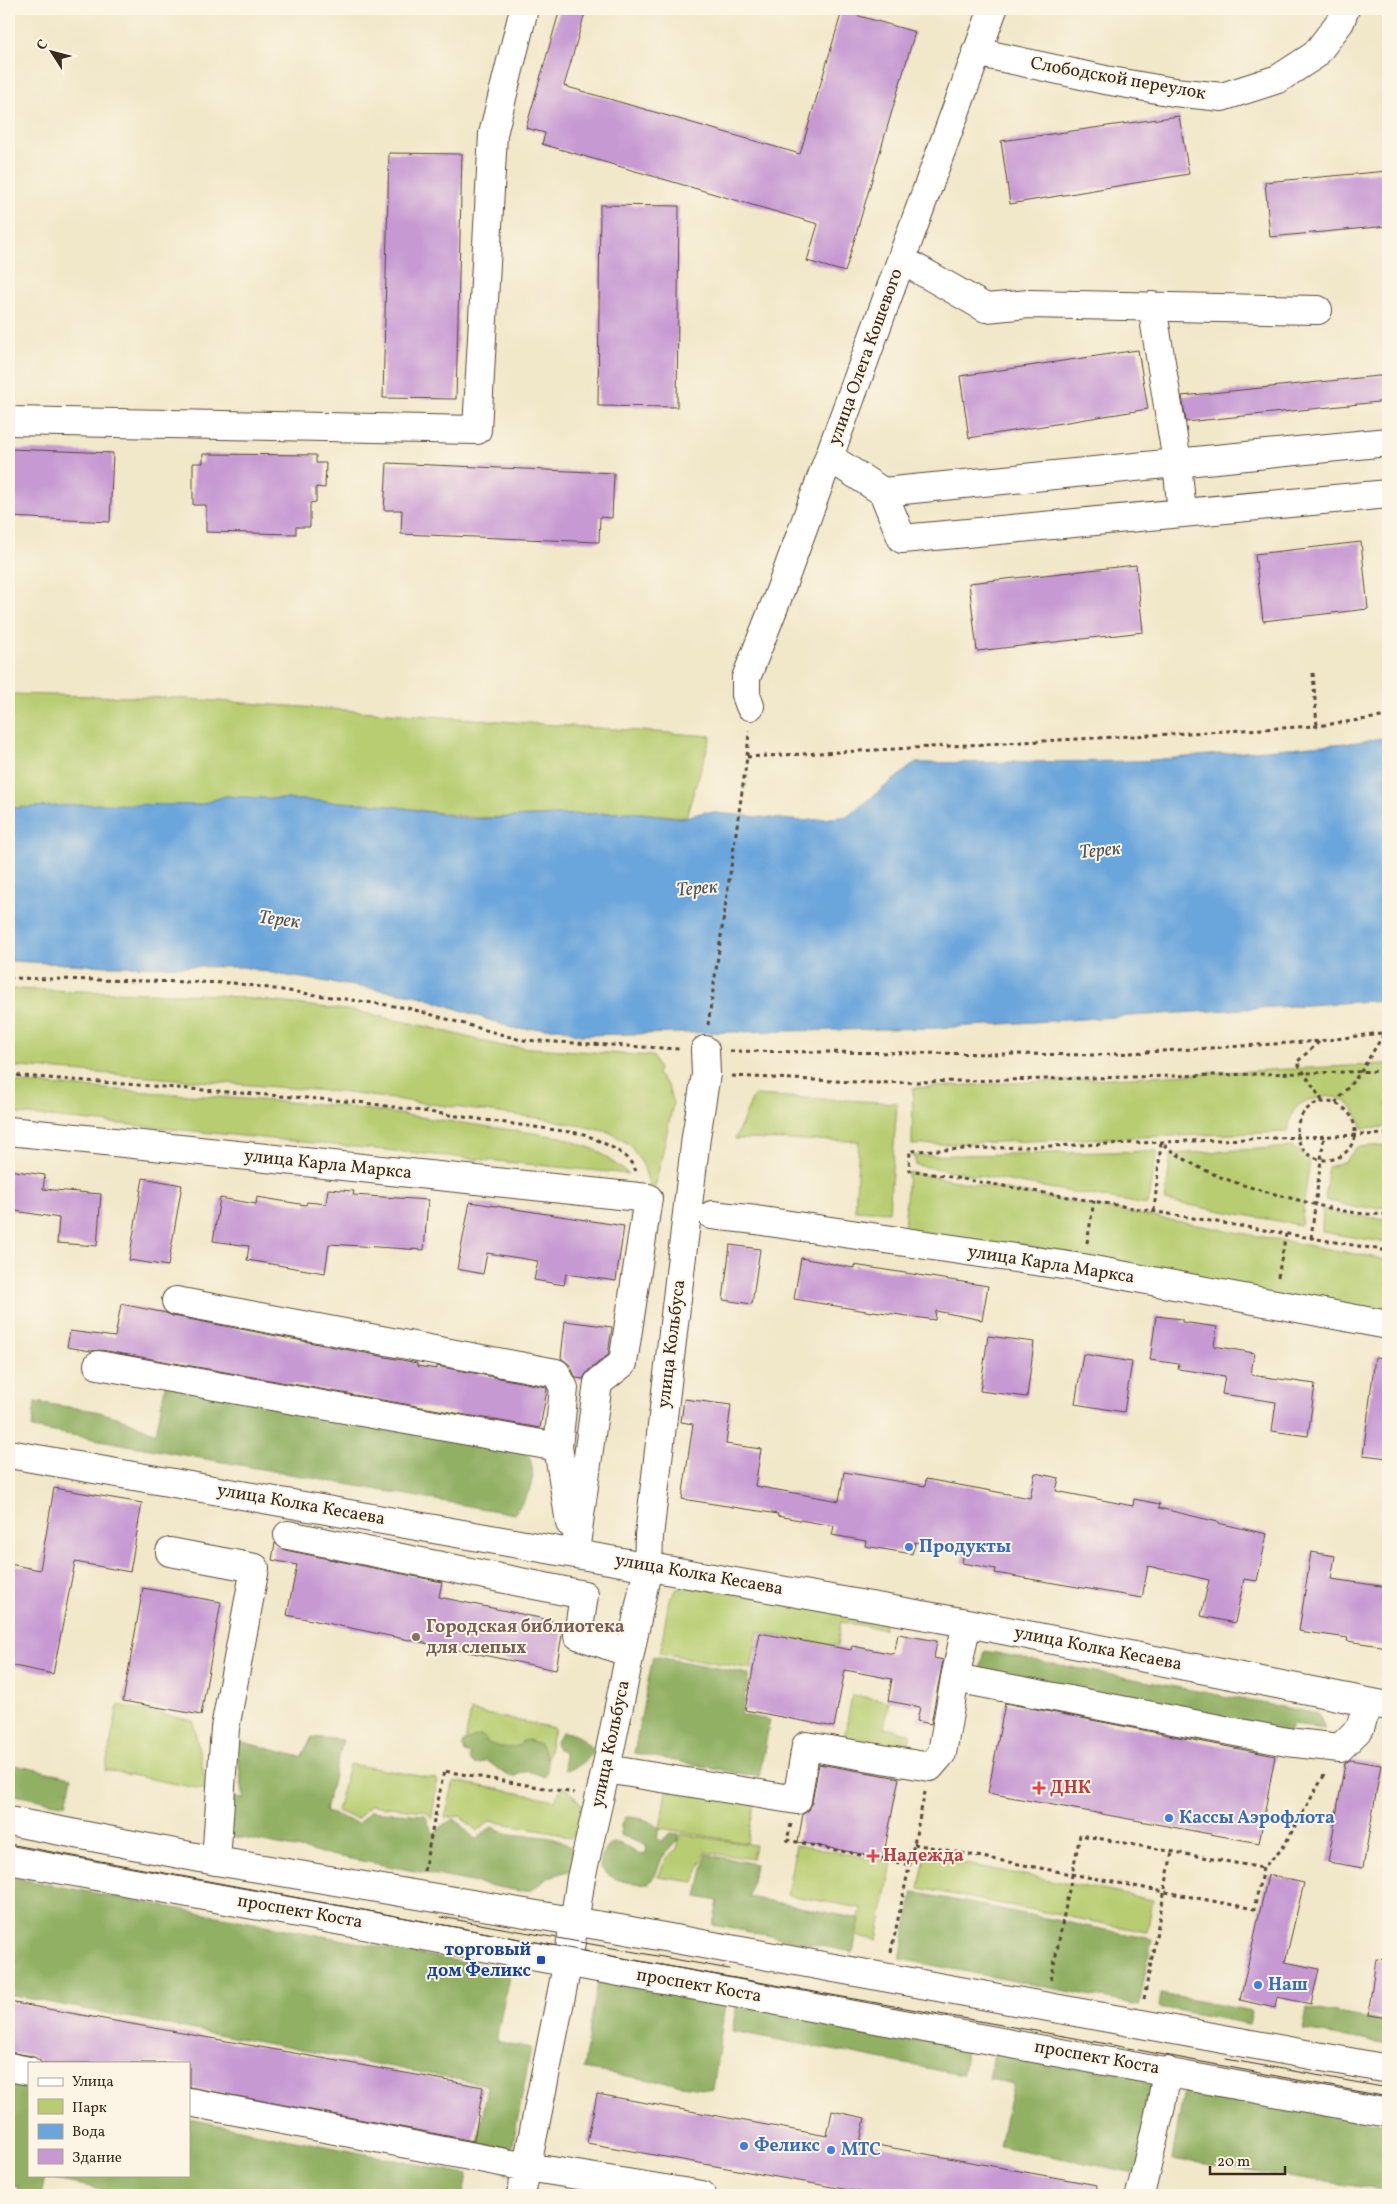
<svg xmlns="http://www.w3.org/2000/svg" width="1397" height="2204" font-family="Vollkorn,serif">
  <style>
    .green { fill: #b8cd72; stroke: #7a7c48 }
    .forest { fill: #92b064; stroke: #666d41 }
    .water { fill: #6ba5db; stroke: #53687c }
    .building { fill: #c699d3 }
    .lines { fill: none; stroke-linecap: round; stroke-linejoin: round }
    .minor-casing { stroke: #564638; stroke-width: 30 }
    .major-casing { stroke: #564638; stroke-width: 30 }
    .path { stroke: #564638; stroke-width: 3; stroke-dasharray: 4 4; stroke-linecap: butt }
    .minor { stroke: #fff; stroke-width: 28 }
    .major { stroke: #fff; stroke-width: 28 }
    .tram { stroke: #3b2a1e; stroke-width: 1 }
    .shop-dot { fill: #3f7fe0; stroke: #fcf5e5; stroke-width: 2 }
    .education-dot { fill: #8d6e63; stroke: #fcf5e5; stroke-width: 2 }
    .health-dot { fill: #e0444e; stroke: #fcf5e5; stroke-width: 2 }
    .transit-dot { fill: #1a4fb4; stroke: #fcf5e5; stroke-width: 2 }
    .labels { text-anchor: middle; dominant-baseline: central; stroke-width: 4; stroke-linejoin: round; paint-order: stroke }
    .street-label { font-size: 18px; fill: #3b2a1e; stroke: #fcf5e5 }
    .shop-label { font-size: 18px; font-weight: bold; fill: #366cbe; stroke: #fcf5e5; text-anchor: start }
    .education-label { font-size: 18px; font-weight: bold; fill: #785e54; stroke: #fcf5e5; text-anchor: start }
    .health-label { font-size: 18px; font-weight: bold; fill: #be3a42; stroke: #fcf5e5; text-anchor: start }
    .transit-label { font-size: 18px; font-weight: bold; fill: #164399; stroke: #fcf5e5; text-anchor: end }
    .water-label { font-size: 19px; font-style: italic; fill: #4c5560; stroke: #fcf5e5 }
  </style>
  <rect width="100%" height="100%" fill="#fcf5e5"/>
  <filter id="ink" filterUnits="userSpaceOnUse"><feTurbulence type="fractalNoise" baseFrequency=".02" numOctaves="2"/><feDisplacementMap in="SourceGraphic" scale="10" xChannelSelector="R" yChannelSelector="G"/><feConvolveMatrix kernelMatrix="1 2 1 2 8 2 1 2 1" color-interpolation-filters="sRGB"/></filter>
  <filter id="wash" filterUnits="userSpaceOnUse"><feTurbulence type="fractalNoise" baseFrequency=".0096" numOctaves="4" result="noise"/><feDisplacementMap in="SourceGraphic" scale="20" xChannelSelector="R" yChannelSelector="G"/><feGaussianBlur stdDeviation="1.12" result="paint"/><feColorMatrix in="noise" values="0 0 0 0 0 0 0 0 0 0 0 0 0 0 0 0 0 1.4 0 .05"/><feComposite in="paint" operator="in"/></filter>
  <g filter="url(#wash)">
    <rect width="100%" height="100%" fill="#f1e7c9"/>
    <path class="green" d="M9,694L175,698L711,736L686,817L632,812L477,818L378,804L226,796L199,805L9,808Z
      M9,989L218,995L354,1011L428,1027L502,1046L653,1056L659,1069L657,1074L668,1086L673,1104L653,1197L643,1165L630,1145L609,1132L553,1120L340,1092L9,1066Z
      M1388,1064V1127L1362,1128C1355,1103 1340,1091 1314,1099C1306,1101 1299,1103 1294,1110C1290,1116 1290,1125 1288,1132L912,1145L913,1088Z
      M9,1082L341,1106L561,1137L596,1150L629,1174L9,1113Z
      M754,1095L897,1103L889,1212L855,1210L859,1141L735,1139Z
      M1388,1145V1207L1358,1208L1325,1200L1328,1167L1346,1161L1357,1147Z
      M1293,1147L1310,1160L1301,1225L1165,1201L1171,1154Z
      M1157,1151L1147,1205L916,1165L914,1156Z
      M908,1172L1388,1260V1316L904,1232Z
      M1323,1209L1342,1215L1388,1219V1243L1322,1232Z
      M685,1585L886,1620L884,1629L841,1622L837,1646L758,1632L751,1669L660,1653L669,1599L676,1590Z
      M852,1695L889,1701L884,1728L911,1733L905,1761L842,1750Z
      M118,1705L193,1721L207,1790L105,1770Z
      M471,1711L554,1728L545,1769L463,1752Z
      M349,1764L437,1779L432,1819L426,1811L370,1805L357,1819L337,1811Z
      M454,1781L555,1800L562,1787C575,1794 581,1802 586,1816L581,1828L570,1838L553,1832L490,1821L477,1831L460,1816L445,1818Z
      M667,1785L755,1800L747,1843L660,1828Z
      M681,1834L755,1845L752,1859L705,1852L694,1882L658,1877L666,1859L677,1849Z
      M796,1845L892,1862L877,1940L856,1936L861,1908L787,1895Z
      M925,1856L1153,1900L1147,1932L919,1888Z"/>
    <path class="forest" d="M166,1381L526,1450C539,1476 531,1493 514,1514L32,1428L35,1402L96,1411L120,1418L156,1433Z
      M985,1651L1319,1714L1325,1729L1293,1725L1286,1737L978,1677Z
      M653,1656L749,1674L741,1715L770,1720L759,1777L634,1753Z
      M562,1732C574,1732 589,1741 593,1753C586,1762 576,1769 565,1770L564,1753L558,1749L555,1743Z
      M481,1735L486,1739L488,1743C499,1747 510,1750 520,1745L522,1741L529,1740L540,1744C547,1754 551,1766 544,1777C532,1772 526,1768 515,1777C502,1776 498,1767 487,1761L480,1764H473L469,1758L471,1755L466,1754L462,1746L463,1742Z
      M312,1737L343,1740L325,1811L359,1824L370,1811L425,1815L433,1834L444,1824L455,1819L475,1839L492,1827C498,1829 504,1833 511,1834C538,1838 555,1832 578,1853L574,1869L549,1877L531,1890L519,1891L216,1833L213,1795L244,1799L235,1740L301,1757Z
      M9,1764L72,1777L66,1805L9,1794Z
      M626,1817C639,1817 650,1820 660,1828L657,1838L661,1841L671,1833L679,1834L678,1841L662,1858L655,1876L649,1883C630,1884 613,1882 600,1867C601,1857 606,1838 621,1844C627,1846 633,1851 639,1854L646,1853L647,1846L620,1835L621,1825Z
      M706,1854L755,1864L749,1897L860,1919L853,1952L713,1925L718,1901L697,1897Z
      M9,1877L510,1971L496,2041L531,2048L507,2175L477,2148L488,2085L9,1995Z
      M913,1892L1152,1939L1139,2005L900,1959Z
      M599,1975L726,1997L713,2090L583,2069Z
      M1161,1994L1252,2011L1249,2024L1159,2007Z
      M737,2003L967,2043L963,2075L732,2031Z
      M1307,2008L1388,2022V2044L1303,2030Z
      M995,2049L1158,2080L1140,2174L1000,2146L1013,2084L989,2079Z
      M9,2084L29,2088V2175H189V2119L467,2174L463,2195H131L45,2178L41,2195H18L19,2186L9,2184Z
      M1185,2084L1388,2125V2191L1172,2159Z"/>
    <path class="water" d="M1388,737V1000L938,1028L580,1035L560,1028L515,1029L420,996L282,975L243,967L106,966L9,961V808L97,804L199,805L225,796L378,804L471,819L632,812L680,818L705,812L804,821L848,816L915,763L1140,761L1357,742Z"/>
    <g id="blocks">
      <path class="building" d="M560,9H586L564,86L800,154L842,11L915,32L845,272L807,261L818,224L542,144L545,133L526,128Z
        M1179,116L1189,174L1010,204L1001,141Z
        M389,153L462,154L456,399L383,398Z
        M1388,171V226L1270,237L1265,182Z
        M600,205L679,206L677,407L598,406Z
        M1138,350L1148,409L969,438L960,376Z
        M1388,375V401L1186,422L1182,396Z
        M9,449L113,453L110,522L9,517Z
        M203,454L316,455V463H326L325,488L316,487V502L310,503V527H296V534L206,532V505H193V463H203Z
        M387,463L614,473L612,518L600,517L599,542L401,534L402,510H384Z
        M1361,542L1368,609L1263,621L1255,554Z
        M1136,565L1143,632L977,651L969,583Z
        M9,1170L45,1175L43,1189L101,1194L97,1246L57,1243L59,1218L9,1210Z
        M143,1178L182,1185L168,1266L129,1260Z
        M328,1189L354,1191L353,1195L428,1200L424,1250L329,1244L325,1273L247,1260L249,1246L213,1241L220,1198L256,1204L257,1197L306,1205L307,1202L326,1204Z
        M470,1202L624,1226L616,1281L566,1274L564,1285L534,1280L538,1261L487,1253L483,1274L457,1269Z
        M730,1245L760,1249L752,1304L723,1300Z
        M801,1258L854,1268V1265L988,1286L982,1320L936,1311L935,1320L873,1311L872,1312L794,1299Z
        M121,1304L166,1313L173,1316L417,1363V1366L437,1369V1366L546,1387L547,1390L540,1428L101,1350L91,1351L67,1347L70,1331L115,1337Z
        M1156,1316L1182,1319V1322L1217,1327L1214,1346L1254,1353L1251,1375L1315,1384L1308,1436L1272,1431L1276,1402L1222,1394L1225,1376L1178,1369L1179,1364L1150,1360Z
        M565,1321L612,1327L608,1355L588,1371L583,1379L576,1378L570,1365L561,1358Z
        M988,1336L1034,1342L1027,1397L980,1391Z
        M1083,1354L1132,1362L1124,1412L1075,1404Z
        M1375,1357L1388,1358V1458L1363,1455Z
        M684,1399L731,1405L726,1444L761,1449L755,1486L839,1501L844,1472L925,1486L926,1479L1030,1498L1035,1473L1059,1478L1056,1491L1133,1506L1134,1499L1160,1504L1159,1508L1218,1522V1523L1267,1534L1257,1581L1244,1579L1235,1623L1201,1616L1209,1580L1148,1566L1142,1598L995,1573L996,1569L962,1563L964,1551L915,1542L912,1554L865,1546L866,1541L832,1535L834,1526L777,1516L778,1514L682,1499L693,1424L681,1422Z
        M54,1488L142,1503L130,1572L75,1562L53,1674L9,1665V1564L40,1570Z
        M275,1543L285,1550L442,1582L439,1597L564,1623L556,1670L287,1615L297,1565L272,1560Z
        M1311,1552L1335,1556L1331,1579L1388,1587V1647L1347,1641L1348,1638L1299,1631Z
        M143,1588L221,1602L201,1715L123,1701Z
        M760,1633L851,1650L852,1646L894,1654L898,1634L937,1641L934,1658L943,1660L931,1724L917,1721L920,1707L888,1701L892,1679L845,1670L834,1727L745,1710Z
        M1005,1703L1275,1756L1259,1843L988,1793Z
        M1350,1760L1381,1765L1363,1868L1328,1862L1345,1763Z
        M819,1764L899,1778L883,1858L798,1842L803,1814L809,1810L812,1803Z
        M1268,1875L1304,1883L1285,1962L1319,1969L1311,2004L1277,1997L1275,2008L1240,2000Z
        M1376,1959L1388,1960V2018L1368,2015Z
        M9,2002L483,2087L474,2141L189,2087V2063H42L32,2056L9,2052Z
        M597,2094L827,2136L832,2111L865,2118L860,2142L1097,2185L1096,2195H877L587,2143Z"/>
    </g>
  </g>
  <g filter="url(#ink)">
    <use href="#blocks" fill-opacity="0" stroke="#564638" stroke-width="1"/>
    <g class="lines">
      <g class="minor-casing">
        <path id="minor" d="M976,52L1105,80L1174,92L1222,97L1278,79L1315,55L1340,22L1345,9
          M902,260L986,308L1029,304L1318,310
          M1152,306L1177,462L1182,513
          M9,421L477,430L493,134L524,9
          M829,457L883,492L1388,442
          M883,492L902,539L1388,494
          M750,706L746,695V678L777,599L993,9
          M9,1131L648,1198L623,1363L598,1383L575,1552
          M712,1215L756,1220L1083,1268L1388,1325
          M176,1301L556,1373L564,1388L558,1447
          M98,1365L558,1447L570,1523
          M9,1454L967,1623L1388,1706
          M288,1535L584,1595L578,1635L630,1653
          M170,1552L255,1568L225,1728L216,1861
          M955,1678L1287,1742L1340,1748L1360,1728L1368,1703
          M606,1769L797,1800L806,1746L930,1767L942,1753L955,1678L967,1623
          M9,2067L29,2071
          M189,2102L527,2167L702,2195
          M521,2195L568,1961L581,1878L606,1769L648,1566L649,1536L696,1137L706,1074L705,1050
          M1140,2195L1161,2106L1167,2071"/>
      </g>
      <g class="major-casing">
        <path id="major" d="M9,1821L216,1861L620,1929L1388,2069
          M9,1860L1388,2113"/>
      </g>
      <path class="path" d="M1313,673L1317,726
        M747,757L1317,726L1388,716
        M9,978L233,983L408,1008L521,1040L679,1049
        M708,1025L747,757L749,731
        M1319,1042L1297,1062L1323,1102
        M730,1051L1099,1055L1320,1041L1388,1032
        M9,1075L358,1102L584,1134C603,1143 627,1151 636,1171
        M732,1076L875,1083L1388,1071
        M1297 1131a29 29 0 1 1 58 0a29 29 0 1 1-58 0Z
        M1335,1103L1360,1073L1385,1032
        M1388,1134L910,1151L909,1170L1388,1251
        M1154,1211L1161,1143C1171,1150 1182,1158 1193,1164C1225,1182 1263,1191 1298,1200C1328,1208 1357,1216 1388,1214
        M1311,1238L1324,1136
        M1087,1243L1094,1201
        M1278,1277L1286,1234
        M791,1824L787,1840L910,1865
        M914,1844L1254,1909L1263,1868L1282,1849L1326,1772
        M424,1871L444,1771L574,1793
        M891,1952L925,1792
        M1051,1980L1080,1835L1263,1868
        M1144,1999L1172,1852"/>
      <use href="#minor" class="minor"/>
      <use href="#major" class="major"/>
      <path class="tram" d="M9,1844L616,1957L1064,2036L1388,2097
        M441,1917L729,1969
        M1226,2059L1388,2088"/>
    </g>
  </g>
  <g class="shop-dot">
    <circle cx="909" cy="1547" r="5"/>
    <circle cx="1169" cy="1818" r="5"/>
    <circle cx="1258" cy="1985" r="5"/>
    <circle cx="744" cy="2146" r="5"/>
    <circle cx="831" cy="2150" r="5"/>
  </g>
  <circle class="education-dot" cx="416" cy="1637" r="5"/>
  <g class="health-dot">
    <path d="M1036.5 1780.5h5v5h5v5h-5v5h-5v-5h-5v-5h5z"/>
    <path d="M870.5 1848.5h5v5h5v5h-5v5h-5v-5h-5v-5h5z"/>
  </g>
  <rect class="transit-dot" x="536" y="1955" width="10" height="10" rx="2.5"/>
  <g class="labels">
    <g class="street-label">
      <text transform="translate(1118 79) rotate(10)">Слободской переулок</text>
      <text transform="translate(866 357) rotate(-70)">улица Олега Кошевого</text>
      <text transform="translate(328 1165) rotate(6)">улица Карла Маркса</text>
      <text transform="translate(1051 1265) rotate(9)">улица Карла Маркса</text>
      <text transform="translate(672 1344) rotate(-83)">улица Кольбуса</text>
      <text transform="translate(301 1505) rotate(10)">улица Колка Кесаева</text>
      <text transform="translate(699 1575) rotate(10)">улица Колка Кесаева</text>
      <text transform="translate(1098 1649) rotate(11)">улица Колка Кесаева</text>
      <text transform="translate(611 1744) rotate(-78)">улица Кольбуса</text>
      <text transform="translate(300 1912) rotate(10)">проспект Коста</text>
      <text transform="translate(699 1986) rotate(10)">проспект Коста</text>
      <text transform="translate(1097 2058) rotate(10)">проспект Коста</text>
    </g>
    <g class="shop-label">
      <text x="919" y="1547">Продукты</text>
      <text x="1179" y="1818">Кассы Аэрофлота</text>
      <text x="1268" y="1985">Наш</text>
      <text x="754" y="2146">Феликс</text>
      <text x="841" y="2150">МТС</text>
    </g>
    <g class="education-label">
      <text x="426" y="1627">Городская библиотека<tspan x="426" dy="21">для слепых</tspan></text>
    </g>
    <g class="health-label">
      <text x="1050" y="1788">ДНК</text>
      <text x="883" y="1856">Надежда</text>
    </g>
    <g class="transit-label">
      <text x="531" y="1950">торговый<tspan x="531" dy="21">дом Феликс</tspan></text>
    </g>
    <g class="water-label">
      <text transform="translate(1100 851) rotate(-6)">Терек</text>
      <text transform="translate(697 889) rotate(-5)">Терек</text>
      <text transform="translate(279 920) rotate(7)">Терек</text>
    </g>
  </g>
  <rect width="1397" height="2204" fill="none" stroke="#fcf5e5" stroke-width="30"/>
  <rect x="28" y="2062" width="162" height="115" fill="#fcf5e5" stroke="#afa495"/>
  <rect x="38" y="2078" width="25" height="8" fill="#ffffff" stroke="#afa495"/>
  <text x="72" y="2086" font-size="15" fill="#3b2a1e">Улица</text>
  <rect x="38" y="2099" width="25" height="15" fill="#b8cd72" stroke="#afa495"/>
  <text x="72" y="2112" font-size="15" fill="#3b2a1e">Парк</text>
  <rect x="38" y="2124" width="25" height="15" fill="#6ba5db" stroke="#afa495"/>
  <text x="72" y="2136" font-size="15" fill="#3b2a1e">Вода</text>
  <rect x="38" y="2149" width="25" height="15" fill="#c699d3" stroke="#afa495"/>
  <text x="72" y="2162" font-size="15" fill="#3b2a1e">Здание</text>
  <g transform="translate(52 52) rotate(306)" stroke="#fcf5e5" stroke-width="4" paint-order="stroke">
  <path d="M0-4L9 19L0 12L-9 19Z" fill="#3b2a1e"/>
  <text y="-8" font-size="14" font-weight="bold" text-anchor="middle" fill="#3b2a1e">С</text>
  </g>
  <path d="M1210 2166v8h75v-8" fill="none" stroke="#3b2a1e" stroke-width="2.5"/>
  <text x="1217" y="2166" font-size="15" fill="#3b2a1e" stroke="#fcf5e5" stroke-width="4" paint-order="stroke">20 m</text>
</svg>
